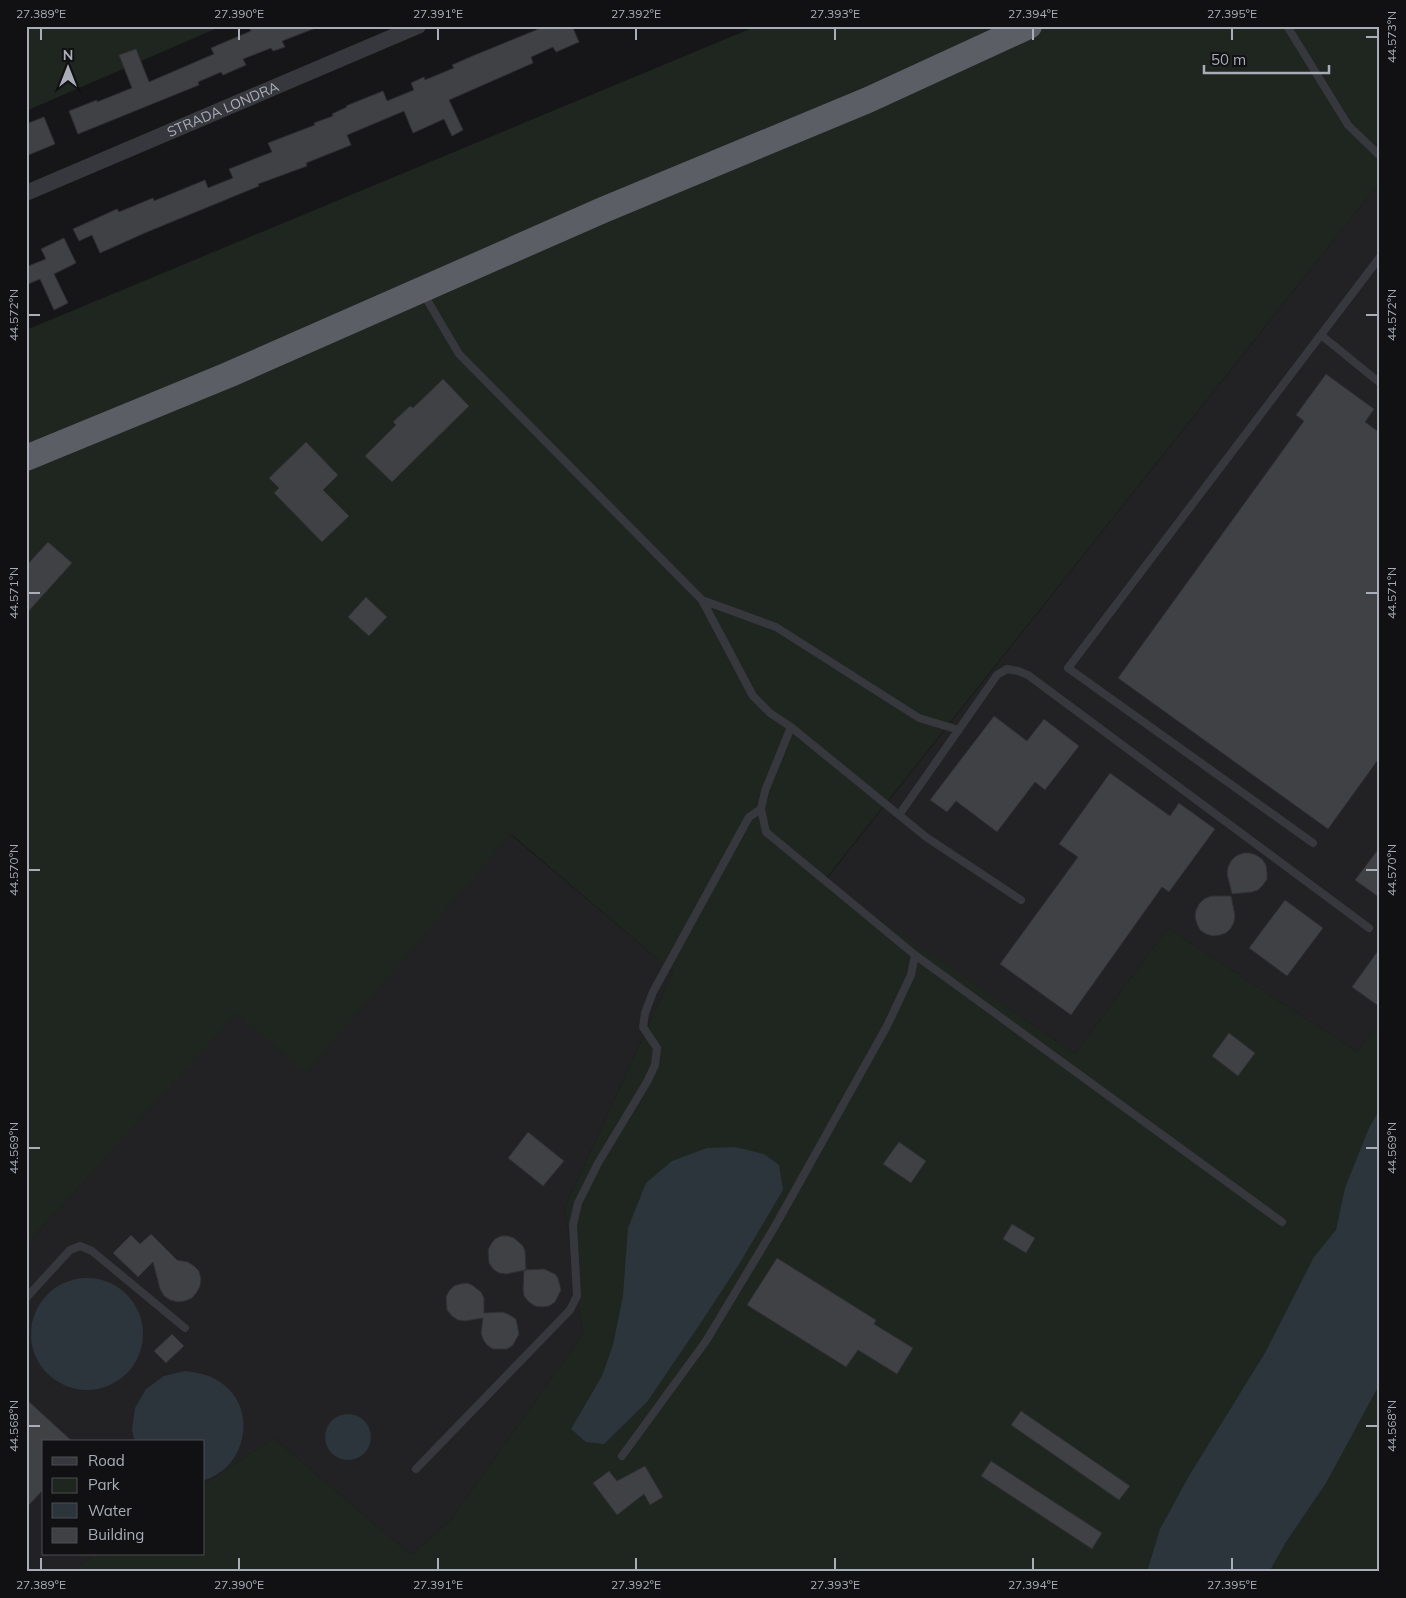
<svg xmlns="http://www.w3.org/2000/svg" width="1406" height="1598" font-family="Mulish,sans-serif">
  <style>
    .built { fill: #222225 }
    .green { fill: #1e261f }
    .water { fill: #2c353c }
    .building { fill: #404145; stroke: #303034 }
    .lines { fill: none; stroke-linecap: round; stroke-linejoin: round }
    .service { stroke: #37383d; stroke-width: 8 }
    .minor { stroke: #37383d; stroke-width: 16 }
    .trunk { stroke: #5b5e65; stroke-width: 26 }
    .ticks { fill: none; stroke: #a8adb8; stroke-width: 2 }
    .labels { text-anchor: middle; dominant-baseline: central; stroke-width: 5; stroke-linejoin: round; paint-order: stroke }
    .street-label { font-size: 14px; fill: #a8adb8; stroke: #111113 }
    .neatline { fill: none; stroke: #a8adb8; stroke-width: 2 }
    .ticks-label { font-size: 12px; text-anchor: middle; fill: #a8adb8 }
  </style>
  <rect width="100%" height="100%" fill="#161618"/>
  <path class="built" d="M1380,182V1022L1357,1052L1168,928L1075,1054L824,882Z
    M510,834L673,972L565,1207L583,1334L450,1521L411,1555L274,1438L204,1484V1442H44V1554H96L69,1572H26V1245L237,1012L306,1072Z"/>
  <path class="green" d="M26,26H222L26,111Z
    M757,26H1380V182L824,881L1075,1054L1168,928L1357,1052L1380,1022V1572H69L96,1554H204V1484L274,1438L411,1555L450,1521L583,1334L565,1207L673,972L511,834L306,1073L237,1013L26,1245V330Z"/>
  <path class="water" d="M1380,1109V1384L1378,1387L1326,1483L1286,1542L1269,1572H1147L1160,1529L1189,1476L1265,1353L1314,1257L1336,1230L1345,1188L1369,1128Z
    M735,1147L764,1154L779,1165L783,1190L738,1266L700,1324L647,1402L604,1444L586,1442L571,1429L602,1376L613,1345L623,1296L628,1228L646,1183L672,1161L707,1148Z
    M31 1334a56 56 0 1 1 112 0a56 56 0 1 1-112 0Z
    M185,1371C200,1373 212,1375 224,1385C258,1411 245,1469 204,1480V1442H135L132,1430L135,1408L146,1389L164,1376Z
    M325 1437a23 23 0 1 1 46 0a23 23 0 1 1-46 0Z"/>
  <path class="building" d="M257,26L318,27L282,41L285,47L273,51L271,48L243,59L246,65L223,75L221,72L198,82L199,85L78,134L69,111L97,100V102L132,88L119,55L136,49L149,82L214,54L211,48L251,31L250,29Z
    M546,26H572L579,42L556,52L553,47L531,57L533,63L449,100L463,130L452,136L444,119L413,133L404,111L347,135L351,145L306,163L307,166L258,184L259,186L147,232L100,253L92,235L79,241L73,229L117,209L119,212L153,198L154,201L205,180L208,188L233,178L229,169L272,152L268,143L315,125L314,123L333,116L332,114L347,107L346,106L383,91L387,101L414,90L411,83L424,77L425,80L454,68L452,65L475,55Z
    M44,117L55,144L26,156V124Z
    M64,238L76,263L54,274L68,303L54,310L40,279L26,285V267L46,259L41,249Z
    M1326,374L1374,409L1365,422L1380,433V757L1328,829L1118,678L1304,421L1296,415Z
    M443,379L469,406L392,482L365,456L396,425L393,422L410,406L413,408Z
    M306,442L338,475L323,490L349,516L322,542L274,493L279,488L269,478Z
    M48,542L72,563L26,614V566Z
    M366,597L387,617L369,636L348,617Z
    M994,716L1027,741L1044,719L1079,746L1045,790L1035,782L997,832L956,801L947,812L930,800Z
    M1110,773L1170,816L1179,803L1215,829L1169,892L1162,887L1071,1015L1000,964L1078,857L1059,844Z
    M1380,847V898L1355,880Z
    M1243,853H1250L1256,855L1262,859L1266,865L1267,872V879L1263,885L1258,890L1252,892L1232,894L1227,874L1228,867L1231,861L1236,856Z
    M1211,896H1231L1235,915L1234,922L1231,928L1226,933L1220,935L1213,936L1206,934L1200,930L1197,924L1195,917L1196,910L1199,904L1204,899Z
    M1285,900L1323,928L1287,976L1249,948Z
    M1380,948V1007L1352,987Z
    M1229,1033L1255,1053L1238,1076L1212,1056Z
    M528,1132L564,1161L543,1186L508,1158Z
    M899,1142L926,1161L911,1183L883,1164Z
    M1012,1224L1035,1238L1026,1253L1003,1239Z
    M151,1234L177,1260L188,1262L194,1266L199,1271L201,1279L200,1286L197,1292L192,1298L185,1301L178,1302L170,1300L164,1296L160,1289L153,1262L138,1277L113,1253L131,1235L140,1244Z
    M501,1236H508L514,1238L523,1246L525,1251L526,1270L506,1274L499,1273L493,1269L489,1263L488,1250L491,1244L495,1239Z
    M777,1258L876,1320L874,1324L913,1348L897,1374L858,1350L846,1367L747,1305Z
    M544,1269L555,1274L558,1278L561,1290L555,1302L549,1306L542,1307L535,1306L529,1302L524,1296L523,1289L524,1270Z
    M467,1283L472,1285L481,1292L484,1298V1313L502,1312L508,1314L516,1319L519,1334L513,1345L507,1349H493L487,1345L483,1339L481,1333L483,1318L465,1321L458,1320L452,1316L447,1310L446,1297L449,1291L454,1286L460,1284Z
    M172,1334L184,1346L166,1363L154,1351Z
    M26,1399L73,1442H44V1489L26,1508Z
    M1021,1411L1130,1486L1119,1500L1011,1425Z
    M991,1461L1102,1533L1092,1549L981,1476Z
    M645,1466L663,1497L650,1505L644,1494L617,1515L593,1483L609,1471L617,1481Z"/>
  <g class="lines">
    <path class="service" d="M1287,26L1348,125L1380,156
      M423,293L459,354L702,600L753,696L770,713L791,727L926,837L1021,900
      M1321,335L1380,383
      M702,600L776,627L919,718L959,730
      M791,727L765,791L761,809L766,832L915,955L1282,1222
      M899,815L997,675L1007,669L1018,671L1028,675L1369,928
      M1313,843L1068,668L1380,257
      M26,1298L70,1250L80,1246L92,1251L185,1328
      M622,1456L706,1341L774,1228L887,1026L911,975L915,955
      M416,1469L570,1310L577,1296L573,1225L578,1203L598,1163L647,1082L655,1065L657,1048L643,1027L645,1013L653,992L749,817L761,809"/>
    <path class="minor" id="s1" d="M26,193L418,26"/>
    <path class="trunk" d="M26,458L228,375L603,210L868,100L1029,26"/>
  </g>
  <path class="ticks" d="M41,28V40M239,28V40M438,28V40M636,28V40M835,28V40M1033,28V40M1232,28V40M1366,37H1378M28,315H40M1366,315H1378M28,593H40M1366,593H1378M28,870H40M1366,870H1378M28,1148H40M1366,1148H1378M28,1426H40M1366,1426H1378M41,1558V1570M239,1558V1570M438,1558V1570M636,1558V1570M835,1558V1570M1033,1558V1570M1232,1558V1570"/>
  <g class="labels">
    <g class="street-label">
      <text stroke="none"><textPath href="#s1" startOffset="214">STRADA LONDRA</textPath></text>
    </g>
  </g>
  <rect width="1406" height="1598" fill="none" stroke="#111113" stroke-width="55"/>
  <rect x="42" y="1440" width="162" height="115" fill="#111113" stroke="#4d4f55"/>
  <rect x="52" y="1457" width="25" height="8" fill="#37383d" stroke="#4d4f55"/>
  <text x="88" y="1466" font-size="15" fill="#a8adb8">Road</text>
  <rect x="52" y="1478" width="25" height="15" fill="#1e261f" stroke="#4d4f55"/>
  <text x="88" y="1490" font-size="15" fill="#a8adb8">Park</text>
  <rect x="52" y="1503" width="25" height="15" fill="#2c353c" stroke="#4d4f55"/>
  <text x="88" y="1516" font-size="15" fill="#a8adb8">Water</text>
  <rect x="52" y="1528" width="25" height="15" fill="#404145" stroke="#4d4f55"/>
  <text x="88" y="1540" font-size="15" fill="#a8adb8">Building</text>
  <g transform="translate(68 68)" stroke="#111113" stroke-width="4" paint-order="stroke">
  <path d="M0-4L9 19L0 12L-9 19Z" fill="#a8adb8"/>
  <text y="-8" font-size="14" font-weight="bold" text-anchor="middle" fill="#a8adb8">N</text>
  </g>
  <path d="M1204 65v8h125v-8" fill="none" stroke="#a8adb8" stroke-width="2.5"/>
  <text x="1211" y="65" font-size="15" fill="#a8adb8" stroke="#111113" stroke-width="4" paint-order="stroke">50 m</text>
  <rect x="28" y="28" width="1350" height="1542" class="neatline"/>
  <g class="ticks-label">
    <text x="41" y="18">27.389°E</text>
    <text x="239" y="18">27.390°E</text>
    <text x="438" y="18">27.391°E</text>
    <text x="636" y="18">27.392°E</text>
    <text x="835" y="18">27.393°E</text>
    <text x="1033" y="18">27.394°E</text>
    <text x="1232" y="18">27.395°E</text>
    <text transform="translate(1392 37) rotate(-90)" y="4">44.573°N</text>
    <text transform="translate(14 315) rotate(-90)" y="4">44.572°N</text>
    <text transform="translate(1392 315) rotate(-90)" y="4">44.572°N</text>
    <text transform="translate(14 593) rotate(-90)" y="4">44.571°N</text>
    <text transform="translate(1392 593) rotate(-90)" y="4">44.571°N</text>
    <text transform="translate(14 870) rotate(-90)" y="4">44.570°N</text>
    <text transform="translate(1392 870) rotate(-90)" y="4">44.570°N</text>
    <text transform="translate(14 1148) rotate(-90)" y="4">44.569°N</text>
    <text transform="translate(1392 1148) rotate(-90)" y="4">44.569°N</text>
    <text transform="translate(14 1426) rotate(-90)" y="4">44.568°N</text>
    <text transform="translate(1392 1426) rotate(-90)" y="4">44.568°N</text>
    <text x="41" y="1589">27.389°E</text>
    <text x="239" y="1589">27.390°E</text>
    <text x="438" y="1589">27.391°E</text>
    <text x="636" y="1589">27.392°E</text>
    <text x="835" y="1589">27.393°E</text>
    <text x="1033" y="1589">27.394°E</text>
    <text x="1232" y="1589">27.395°E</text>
  </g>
</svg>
